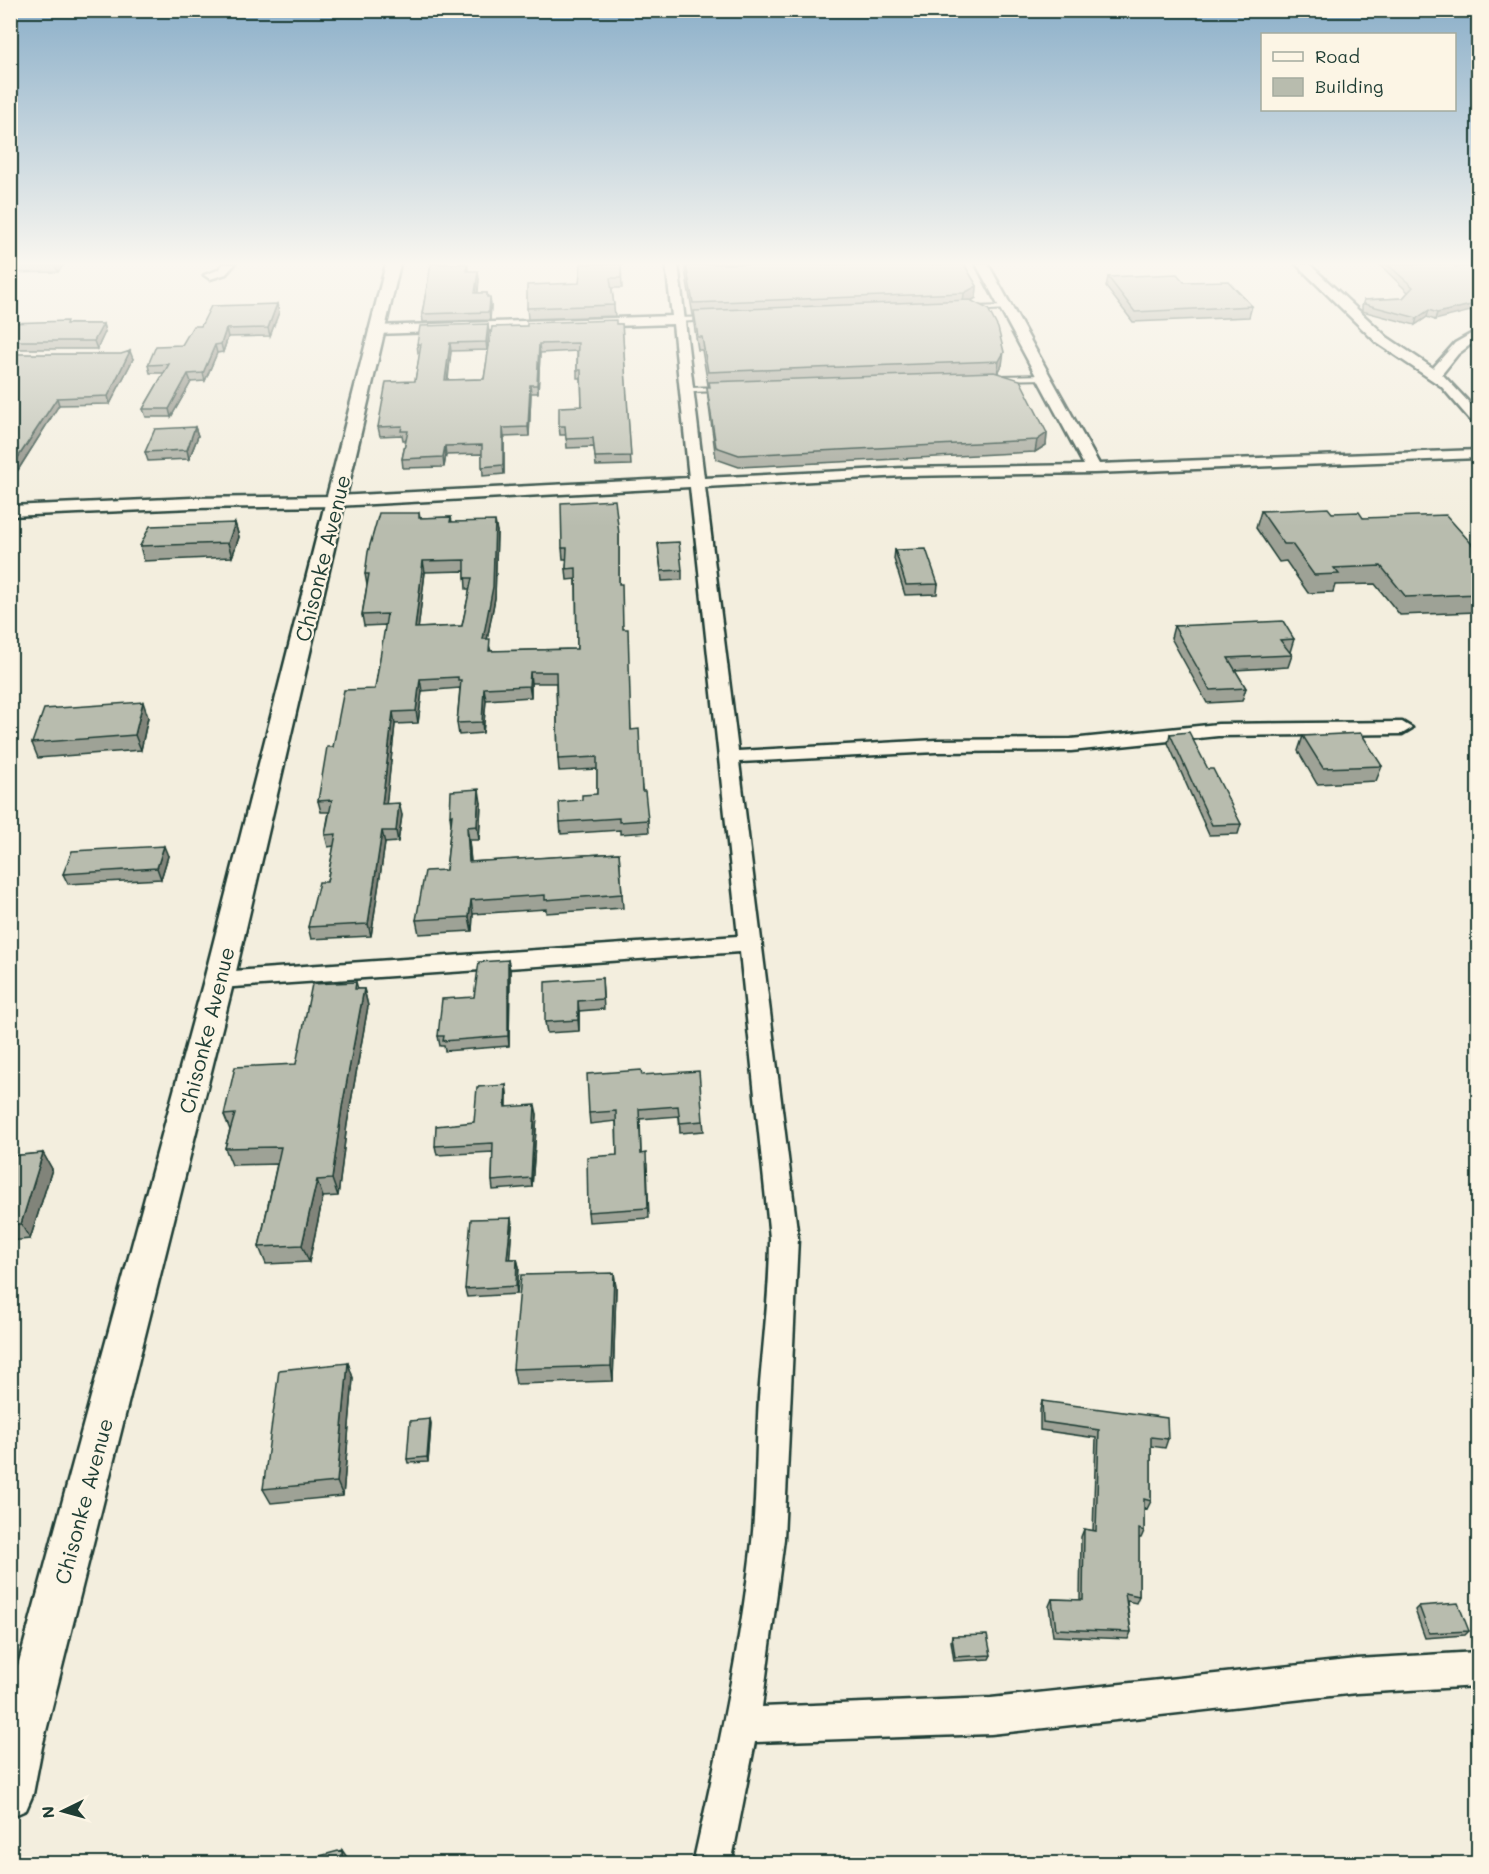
<svg xmlns="http://www.w3.org/2000/svg" width="1489" height="1874" font-family="Mali,sans-serif">
  <style>
    .lines { fill: none; stroke-linecap: round; stroke-linejoin: round }
    .service-casing { stroke: #1f3d34; stroke-width: 4 }
    .minor-casing { stroke: #1f3d34; stroke-width: 5 }
    .tertiary-casing { stroke: #1f3d34; stroke-width: 5 }
    .service { fill: #fcf5e5; fill-rule: evenodd }
    .minor { fill: #fcf5e5; fill-rule: evenodd }
    .tertiary { fill: #fcf5e5; fill-rule: evenodd }
    .wall { fill: #9ea296; stroke: #1f3d34; stroke-width: 1.5; fill-rule: evenodd }
    .shaded-wall { fill: #81847a; stroke: #1f3d34; stroke-width: 1.5 }
    .building { fill: #b8bcae; stroke: #1f3d34; stroke-width: 1.5; fill-rule: evenodd }
    .labels { text-anchor: middle; dominant-baseline: central; stroke-width: 4.5; stroke-linejoin: round; paint-order: stroke }
    .street-label { font-size: 21px; fill: #1f3d34; stroke: #fcf5e5 }
  </style>
  <rect width="100%" height="100%" fill="#f3eede"/>
  <filter id="ink" filterUnits="userSpaceOnUse"><feTurbulence type="fractalNoise" baseFrequency=".0167" numOctaves="2"/><feDisplacementMap in="SourceGraphic" scale="12" xChannelSelector="R" yChannelSelector="G"/><feConvolveMatrix kernelMatrix="1 2 1 2 8 2 1 2 1" color-interpolation-filters="sRGB"/></filter>
  <g filter="url(#ink)">
    <g class="lines">
      <g class="service-casing">
        <path id="service" d="M1006,306L1009,308L1008,309L972,311L969,309L972,307Z
          M709,317L711,318V320L677,322L674,320L677,318Z
          M1046,375L1050,377L1049,379L998,380L994,378L998,376Z
          M723,387H726V391L688,392L684,390L688,388Z"/>
      </g>
      <g class="minor-casing">
        <path id="minor" d="M223,264H235L226,274L210,279L204,275L218,270Z
          M666,264H678L704,478L903,468L1084,465L976,264H988L1099,464L1478,450V458L1094,473L903,476L705,487L738,751L936,740L1071,739L1218,724L1402,722L1412,728L1402,734L1218,736L1071,751L936,752L739,762L798,1238L784,1539L762,1707L991,1698L1357,1659L1478,1652V1686L1357,1693L991,1734L755,1742L731,1864H693C717,1757 740,1650 752,1542C757,1494 756,1445 759,1397C763,1344 770,1291 770,1238L740,952L219,988L211,986L207,980L211,974L219,972L738,936L690,487L336,506L192,508L10,516V506L192,498L336,496L689,478L673,324L375,334L369,330L375,326L672,316Z
          M1296,264H1309L1387,337L1433,368L1455,343L1478,330V339L1458,354L1442,374L1478,412V424L1473,423L1441,386L1377,343Z"/>
      </g>
      <g class="tertiary-casing">
        <path id="tertiary" d="M386,264H400L234,980L42,1747L33,1794L26,1810L10,1817V1695L204,980Z"/>
      </g>
      <use href="#service" class="service"/>
      <use href="#minor" class="minor"/>
      <use href="#tertiary" class="tertiary"/>
    </g>
    <path class="wall" d="M10,264H64L58,272L10,273Z
      M431,264H468V271L479,279L478,293H487L488,297L491,305L490,320L423,322L422,314Z
      M621,264L622,288H612L615,316L528,319L527,308Z
      M684,264H964L977,286L976,298L971,301L1002,365L998,373L1047,433L1046,445L1035,452L739,467L716,459L708,399L707,387H709V385H708L702,350H698L694,324V315H693Z
      M1379,264H1454L1435,320L1427,317L1415,325L1362,311V306L1364,300L1403,298L1408,292Z
      M1108,277L1184,282L1252,306L1249,317L1133,322L1106,287Z
      M279,312L270,336L228,337L223,352L217,353L205,381L191,382L171,417H146L143,409L164,373H150L148,365L182,345L201,326Z
      M10,323L103,324L105,332L97,349H10Z
      M622,324L631,465L596,466L594,447L567,448L566,435H560L559,426L582,406L581,378H577V351L540,353L538,393H531L529,436L504,437V474L483,476L482,454L446,455L444,467L403,468L402,459L406,440H403L402,435L380,436L378,427L415,381L420,353H418L417,344L489,332L487,350L451,351L448,380L484,379L492,327Z
      M10,354L133,359L110,404L59,405L18,470H10Z
      M195,427L198,436L189,459L148,461L145,452Z
      M1261,511L1332,513L1363,518L1479,552V615L1476,612L1400,615L1375,584L1335,585L1333,592L1308,593L1286,561L1279,562L1256,528Z
      M419,513L420,518L451,517L452,522L497,531L495,598L487,639L491,651L577,649L576,579L567,580L566,569L567,559H563L562,548L619,534V584L631,730L648,820L649,832L620,834V830L561,834L560,822L582,800L597,794V769L559,771L558,759L556,683H531V697L486,700L483,733L459,735L457,723L460,688L422,691L418,723L395,724L386,804L402,815L398,842L385,843L371,936L311,939L308,927L327,882L334,846L328,847L325,835L329,812H321L318,801L333,747L375,689L386,625L364,626L362,615L367,585L365,574ZM465,571L466,589H470L462,626L418,628L425,572Z
      M235,523L239,537L232,557L144,561L140,546Z
      M658,543L682,570V580L662,581Z
      M895,550L938,584L937,594L905,595L894,559Z
      M1174,626L1294,639L1290,652L1292,655L1288,667L1235,670L1246,688L1242,701L1207,703L1171,638Z
      M148,717L141,750L38,758L32,743Z
      M1170,734L1208,769L1241,824L1238,834L1209,835L1168,743Z
      M1303,736L1382,766L1376,781L1317,784L1298,751Z
      M481,803L479,840H469L471,862L619,853L623,908L546,913V909L473,914L472,931L419,934L416,920L446,870L451,824L450,816Z
      M168,856L161,879L68,884L63,874Z
      M508,960L510,970L509,1046L445,1051L444,1046H440L438,1036Z
      M602,978L604,1009L579,1011V1031L547,1033L545,1022Z
      M356,982L358,989H364L368,1006L347,1124L338,1196L323,1197L309,1262L266,1264L259,1247L277,1164L232,1165L225,1148L230,1130L224,1115L296,1064Z
      M642,1075L703,1121L704,1131L680,1133L679,1116L640,1119L641,1154L647,1164L649,1218L589,1222L588,1212L617,1155L616,1121L590,1124L589,1113Z
      M506,1085L507,1094V1107L537,1114L532,1187L493,1190L492,1181L493,1152L437,1155L435,1146L474,1122Z
      M43,1153L52,1169L30,1239L10,1241V1156Z
      M511,1218L512,1226L509,1259H517L519,1267L517,1294L467,1297L465,1289Z
      M614,1273L616,1288L613,1381L516,1384L513,1369Z
      M348,1363L353,1378L343,1496L271,1503L263,1489Z
      M1042,1401L1168,1439L1165,1448L1151,1446V1501L1147,1509L1144,1508V1531L1141,1538H1139V1596L1136,1603L1127,1601L1131,1632L1128,1639L1053,1636L1049,1606L1052,1599L1080,1600L1081,1537L1084,1529L1093,1531L1096,1438L1040,1430V1410Z
      M430,1419L431,1424L428,1462L408,1463L407,1459Z
      M1419,1606L1469,1631L1465,1635L1425,1638L1415,1610Z
      M952,1636L991,1655L989,1659L954,1661L951,1641Z"/>
    <path class="shaded-wall" d="M56,264H64L58,272L55,265Z
      M478,271L479,279L476,302L475,293Z
      M977,286L976,298L963,305L964,293Z
      M490,297L491,305L490,320L489,312Z
      M1479,303V309L1435,320L1437,313Z
      M277,304L279,312L270,336L268,328Z
      M14,305L17,312L10,321V310Z
      M1429,310L1427,317L1415,325L1417,318Z
      M103,324L105,332L97,349L94,341Z
      M488,324L489,332L487,350L486,342Z
      M226,329L228,337L223,352L221,344Z
      M450,343L451,351L446,389L445,380Z
      M539,344L540,353L538,393L537,385Z
      M215,345L217,353L205,381L203,373Z
      M130,351L133,359L110,404L108,396Z
      M1004,352L1002,365L997,375L999,361Z
      M188,374L191,382L171,417L169,409Z
      M530,385L531,393L529,436L528,427Z
      M57,398L59,405L18,470L15,462Z
      M195,427L198,436L189,459L187,450Z
      M503,428L504,437V474L503,465Z
      M1047,433L1046,445L1035,452L1037,440Z
      M445,446L446,455L444,467L443,457Z
      M495,521L497,531L495,598L485,651L483,639Z
      M235,523L239,537L232,557L228,543Z
      M423,561L425,572L417,639L415,628Z
      M530,672L531,683V697L529,686Z
      M420,679L422,691L418,723L416,711Z
      M484,688L486,700L483,733L482,722Z
      M143,702L148,717L141,750L135,735Z
      M393,712L395,724L385,816L382,804Z
      M479,789L481,803L479,840L477,826Z
      M399,803L402,815L398,842L396,831Z
      M467,827L469,840L472,876L469,862Z
      M382,831L385,843L371,936L368,924Z
      M164,846L168,856L161,879L157,868Z
      M471,900L473,914L472,931L469,917Z
      M508,960L510,970L509,1046L508,1036Z
      M364,989L368,1006L347,1124L338,1196L332,1179L342,1107Z
      M578,1001L579,1011V1031L578,1020Z
      M506,1085L507,1094L506,1116L505,1107Z
      M535,1105L537,1114L532,1187L531,1178Z
      M43,1153L52,1169L30,1239L21,1224Z
      M317,1180L323,1197L309,1262L302,1245Z
      M511,1218L512,1226L509,1267L507,1259Z
      M517,1259L519,1267L517,1294L516,1286Z
      M614,1273L616,1288L613,1381L611,1366Z
      M348,1363L353,1378L343,1496L337,1482Z
      M430,1419L431,1424L428,1462L427,1457Z
      M342,1850L349,1860V1863H342Z"/>
    <path class="building" d="M10,264H56L10,266Z
      M431,264H467L466,271H478L475,293H487V297H490L489,312L422,314Z
      M581,264H621V278H610L614,305L527,308V285L579,283Z
      M686,264H964L977,286L964,293L693,303Z
      M1387,264H1454L1455,267L1479,266V303L1437,313L1429,310L1417,318L1364,304V300L1403,298L1413,287Z
      M1177,274L1184,282L1228,281L1252,306L1135,312L1108,277Z
      M970,300L988,309L998,328L1004,352L999,361L708,372L702,337H698L694,311Z
      M277,304L268,328L226,329L221,344L215,345L203,373L188,374L169,409H143L169,364L148,365L156,346L182,345L193,326H201L211,306Z
      M616,320V324H622L631,456L595,457L593,438L566,439L565,426H559V407L582,406L581,370H577L578,343L539,344L537,385H530L528,427L503,428V465L482,467V445L445,446L443,457L402,459L408,431H401L402,426L378,427L386,382L415,381L421,344H417L420,326L488,324L486,342L450,343L445,380L484,379L492,327L527,326V323Z
      M67,321L66,324H103L94,341H10V323Z
      M130,351L108,396L57,398L15,462H10V354H121Z
      M994,372L1020,380L1047,433L1037,440L739,455L716,447L707,387H710L709,382Z
      M195,427L187,450L145,452L155,429Z
      M615,500L619,534V584H622L623,629H628L631,730L639,729L642,791H645L648,820L619,822V818L560,822L559,802L582,800V795L597,794V757L558,759L556,672H530L529,686L484,688L482,722L457,723L461,680H458V677L420,679L416,711L393,712L382,804L399,803L396,831H382L368,924L308,927L319,882H327L336,834L325,835L332,800L318,801L327,747H333L344,690L375,689L387,614L362,615L369,574H365L368,552L379,513H419V518L451,517L450,522L495,521L493,587L483,639H490L489,651L577,649L576,568L566,569L567,548H562L561,503ZM465,560V578H472L462,626L415,628L423,561Z
      M1328,508L1332,513L1359,512L1363,518L1446,515L1479,552V594L1406,597L1381,566L1334,568L1339,574L1314,575L1292,544H1284L1261,511Z
      M235,523L228,543L140,546L150,526Z
      M679,542L682,570L661,571L658,543Z
      M926,549L938,584L906,585L895,550Z
      M1283,621L1294,639L1280,640L1292,655L1228,658L1246,688L1210,690L1174,626Z
      M143,702L135,735L32,743L44,709Z
      M1189,732L1208,769H1213L1241,824L1212,825L1170,734Z
      M1361,733L1382,766L1323,768L1303,736Z
      M479,789L477,826L467,827L469,862L619,853L622,894L545,900V895L471,900L469,917L416,920L425,871L446,870L452,815L450,816L451,791Z
      M164,846L157,868L63,874L72,851Z
      M508,960V1036L443,1041L444,1036H438L442,999L474,997L479,962Z
      M602,978L603,999L578,1001V1020L545,1022V982Z
      M356,982L355,989H364L342,1107L332,1179L317,1180L302,1245L259,1247L281,1147L225,1148L235,1114L224,1115L235,1067L296,1064L312,984Z
      M641,1070L642,1075L699,1071L703,1121L680,1123L678,1106L639,1109L641,1154L646,1153L648,1208L588,1212L587,1157L617,1155L616,1111L589,1113L587,1074Z
      M506,1085L505,1107L535,1105L531,1178L492,1181L493,1143L435,1146L436,1126L474,1122L477,1087Z
      M43,1153L21,1224L10,1225V1156Z
      M511,1218L507,1259H517L516,1286L465,1289L471,1219Z
      M614,1273L611,1366L513,1369L521,1275Z
      M348,1363L337,1482L263,1489L279,1370Z
      M1042,1401L1167,1418L1168,1439L1151,1437V1501L1144,1499V1531L1139,1529V1596L1125,1593L1131,1632L1056,1629L1052,1599L1083,1600L1084,1529L1096,1531L1099,1430L1043,1422Z
      M430,1419L427,1457L407,1459L410,1421Z
      M1458,1603L1469,1631L1429,1633L1419,1606Z
      M987,1635L991,1655L955,1657L952,1636Z
      M342,1850V1863H294Z"/>
  </g>
  <linearGradient id="sky" x2="0" y2="1"><stop stop-color="#8bafc9"/><stop offset="0.5" stop-color="#faf7f0"/><stop offset="1" stop-color="#faf7f0" stop-opacity="0"/></linearGradient>
  <rect width="1489" height="527" fill="url(#sky)"/>
  <g class="labels">
    <g class="street-label">
      <text transform="translate(322 558) rotate(-76)">Chisonke Avenue</text>
      <text transform="translate(206 1030) rotate(-76)">Chisonke Avenue</text>
      <text transform="translate(83 1501) rotate(-75)">Chisonke Avenue</text>
    </g>
  </g>
  <rect width="1489" height="1874" fill="none" stroke="#fcf5e5" stroke-width="36"/>
  <rect x="18" y="18" width="1453" height="1838" fill="none" stroke="#1f3d34" stroke-width="2" filter="url(#ink)"/>
  <rect x="1261" y="33" width="195" height="78" fill="#fcf5e5" stroke="#a4ab9e" stroke-width="1.5"/>
  <rect x="1273" y="52" width="30" height="9" fill="#fcf5e5" stroke="#a4ab9e" stroke-width="1.5"/>
  <text x="1315" y="63" font-size="18" fill="#1f3d34">Road</text>
  <rect x="1273" y="78" width="30" height="18" fill="#b8bcae" stroke="#a4ab9e" stroke-width="1.5"/>
  <text x="1315" y="93" font-size="18" fill="#1f3d34">Building</text>
  <g transform="translate(63 1811) rotate(265)" stroke="#fcf5e5" stroke-width="4.5" paint-order="stroke">
  <path d="M0-4.5L10 22L0 15L-10 22Z" fill="#1f3d34"/>
  <text y="-9" font-size="16" font-weight="bold" text-anchor="middle" fill="#1f3d34">N</text>
  </g>
</svg>
